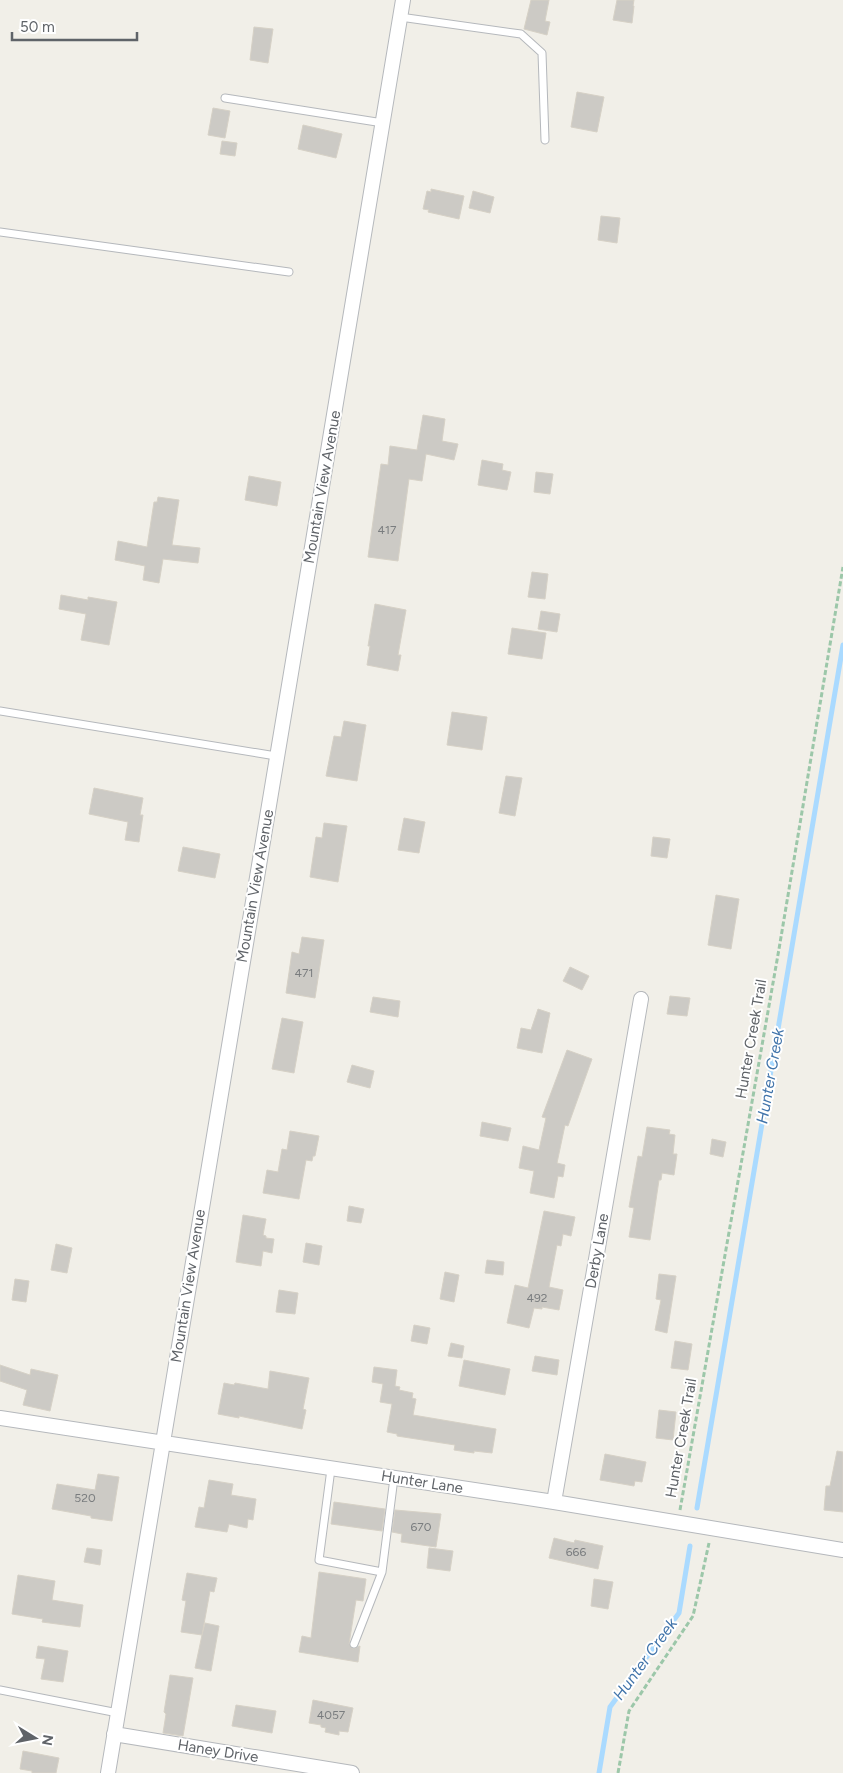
<svg xmlns="http://www.w3.org/2000/svg" width="843" height="1773" font-family="Figtree,sans-serif">
  <style>
    .lines { fill: none; stroke-linecap: round; stroke-linejoin: round }
    .stream { stroke: #aadaff; stroke-width: 5 }
    .building { fill: #cccac5; stroke: #d6d1c6 }
    .lane-casing { stroke: #b5b8bc; stroke-width: 9 }
    .street-casing { stroke: #b5b8bc; stroke-width: 16 }
    .path { stroke: #9cc7a9; stroke-width: 3; stroke-dasharray: 5 2.5; stroke-linecap: butt }
    .lane { stroke: #fff; stroke-width: 7 }
    .street { stroke: #fff; stroke-width: 14 }
    .labels { text-anchor: middle; dominant-baseline: central; stroke-width: 4; stroke-linejoin: round; paint-order: stroke }
    .number-label { font-size: 12px; fill: #7a7d7f }
    .street-label { font-size: 15px; fill: #5f6368; stroke: #fff }
    .water-label { font-size: 16px; font-style: italic; fill: #4174aa; stroke: #fff }
  </style>
  <rect width="100%" height="100%" fill="#f1efe8"/>
  <g class="lines">
    <path class="stream" d="M697,1508L843,645
      M599,1773L610,1707L679,1613L690,1546"/>
  </g>
  <path class="building" d="M531,0H549L545,21L550,22L547,35L524,29Z
    M617,0H634L633,6H634L632,23L613,20Z
    M254,27L273,29L268,63L250,60Z
    M577,92L604,97L597,132L571,127Z
    M213,108L230,111L225,138L208,135Z
    M303,125L342,134L336,158L298,149Z
    M222,141L237,143L235,156L220,154Z
    M431,189L464,196L459,219L428,212L429,210L423,209L427,191L431,192Z
    M473,191L494,197L490,213L469,208Z
    M601,216L620,218L617,243L598,240Z
    M423,415L445,419L442,441L458,444L454,460L426,454L422,481L409,479L398,561L368,557L381,464L388,465L390,446L417,450Z
    M482,460L503,464L502,470L511,472L507,490L478,485Z
    M536,472L553,474L550,494L534,492Z
    M249,476L281,482L277,506L245,500Z
    M158,497L179,500L172,545L200,548L198,563L163,559L159,583L143,580L145,566L115,560L118,541L147,547L154,502H157Z
    M532,572L548,574L545,599L528,597Z
    M61,595L88,600V597L117,602L109,645L81,640L86,614L59,609Z
    M375,604L406,610L398,655H401L398,671L367,665L370,646H368Z
    M541,611L560,614L557,632L538,629Z
    M512,628L546,633L542,659L508,654Z
    M452,712L487,717L482,750L447,745Z
    M344,721L366,725L357,781L326,776L334,736L341,737Z
    M506,776L522,778L515,816L499,813Z
    M94,788L143,798L140,815H143L139,842L125,840L128,822L89,814Z
    M404,818L425,822L419,853L398,850Z
    M324,823L347,826L338,882L310,877L316,837L322,838Z
    M653,837L670,839L667,858L651,856Z
    M183,847L220,854L215,878L178,871Z
    M716,895L739,899L731,949L708,945Z
    M302,937L324,940L315,998L286,993L292,952L299,954Z
    M570,967L589,976L582,990L563,981Z
    M670,996L690,998L687,1016L667,1014Z
    M373,997L400,1001L398,1017L370,1012Z
    M538,1009L550,1013L542,1053L517,1048L521,1028L531,1030Z
    M282,1018L303,1022L294,1073L272,1069Z
    M567,1050L592,1059L568,1126L565,1125L557,1163L565,1165L563,1177L558,1176L554,1198L530,1193L534,1171L519,1168L523,1146L539,1150L546,1118L542,1117Z
    M352,1065L374,1071L370,1088L347,1082Z
    M482,1122L511,1128L508,1141L480,1136Z
    M647,1127L670,1130L669,1134L675,1135L673,1154H677L674,1175L662,1173L661,1180H659L650,1240L629,1237L634,1208L629,1207L638,1156L642,1157Z
    M290,1131L319,1136L315,1156H313L312,1161L306,1160L299,1199L263,1193L267,1170L278,1172L282,1149L287,1150Z
    M712,1139L726,1142L723,1157L710,1154Z
    M349,1206L364,1209L361,1223L347,1221Z
    M544,1211L575,1217L571,1236L563,1234L561,1246L557,1245L549,1287L563,1290L559,1310L542,1307V1309L534,1308L529,1328L507,1323L515,1285L528,1288Z
    M243,1215L266,1219L263,1235L266,1236V1238L274,1239L272,1253L263,1251L261,1266L236,1262Z
    M306,1243L322,1246L319,1265L303,1262Z
    M56,1244L72,1248L67,1273L51,1270Z
    M487,1260L504,1262L503,1275L485,1273Z
    M445,1272L459,1275L454,1302L440,1299Z
    M659,1274L676,1276L667,1333L655,1330L661,1300L656,1299Z
    M15,1279L29,1281L26,1302L12,1300Z
    M279,1290L298,1293L295,1314L276,1312Z
    M414,1325L430,1328L427,1344L411,1341Z
    M675,1341L692,1344L688,1370L671,1368Z
    M451,1343L464,1346L462,1358L448,1356Z
    M535,1356L559,1360L557,1375L532,1371Z
    M464,1360L510,1369L505,1395L459,1386Z
    M0,1365L30,1375L31,1369L58,1375L50,1411L23,1405L27,1390L0,1381Z
    M374,1367L397,1370L395,1386L400,1387L399,1390L413,1393L412,1398L416,1399L413,1415L496,1429L492,1453L474,1451V1453L454,1450L455,1445L397,1436V1434L387,1432L392,1404L380,1402L383,1384L372,1382Z
    M270,1371L309,1378L303,1409L306,1410L302,1429L239,1416V1418L218,1414L224,1383L234,1385L235,1383L268,1389Z
    M659,1410L676,1412L673,1440L656,1438Z
    M837,1451L843,1452V1512L824,1510L826,1486H830Z
    M605,1454L646,1462L642,1482L635,1481L634,1486L600,1480Z
    M98,1474L119,1477L112,1521L91,1518V1516L52,1509L57,1484L95,1490Z
    M209,1480L233,1484L231,1495L256,1499L253,1520L248,1519L247,1528L229,1524L227,1532L195,1527L199,1507L204,1508Z
    M334,1502L385,1509L382,1531L331,1524Z
    M395,1510L441,1514L436,1547L401,1542L402,1534L392,1532Z
    M554,1538L574,1543L575,1540L603,1546L598,1569L549,1558Z
    M87,1548L102,1550L100,1565L84,1562Z
    M429,1548L453,1551L450,1571L427,1568Z
    M319,1572L366,1579L363,1601L356,1600L349,1644L353,1649L360,1646L358,1662L299,1652L302,1636L311,1638Z
    M187,1573L217,1578L214,1592L210,1591L202,1635L205,1623L219,1626L211,1671L195,1668L202,1635L181,1632L186,1601L182,1600Z
    M18,1575L55,1581L52,1600L83,1605L80,1627L42,1622L43,1619L12,1614Z
    M594,1579L613,1582L608,1609L591,1606Z
    M38,1646L68,1651L63,1682L41,1679L45,1659L36,1658Z
    M170,1675L193,1678L183,1736L163,1733L166,1714L164,1712Z
    M313,1700L353,1708L348,1732L339,1731V1735L325,1732L326,1728L321,1727V1725L309,1723Z
    M236,1705L276,1711L272,1733L232,1726Z
    M23,1751L59,1758L56,1773H32V1771L20,1769Z"/>
  <g class="lines">
    <g class="lane-casing">
      <path id="lane" d="M400,17L521,34L542,53L545,140
        M225,98L383,123
        M0,232L289,272
        M0,711L276,756
        M331,1469L319,1560L382,1572L394,1478
        M354,1644L382,1572
        M0,1690L118,1713"/>
    </g>
    <g class="street-casing">
      <path id="street" d="M0,1418L554,1502L843,1550
        M554,1502L641,999
        M114,1734L352,1773
        M108,1773L403,0"/>
    </g>
    <path class="path" d="M680,1510L779,949L843,567
      M618,1773L629,1711L693,1616L709,1543"/>
    <use href="#lane" class="lane"/>
    <use href="#street" class="street"/>
  </g>
  <g class="labels">
    <g class="number-label">
      <text x="387" y="530">417</text>
      <text x="304" y="973">471</text>
      <text x="537" y="1298">492</text>
      <text x="85" y="1498">520</text>
      <text x="421" y="1527">670</text>
      <text x="576" y="1552">666</text>
      <text x="331" y="1715">4057</text>
    </g>
    <g class="street-label">
      <text transform="translate(322 487) rotate(-80)">Mountain View Avenue</text>
      <text transform="translate(255 886) rotate(-80)">Mountain View Avenue</text>
      <text transform="translate(751 1039) rotate(-80)">Hunter Creek Trail</text>
      <text transform="translate(597 1251) rotate(-80)">Derby Lane</text>
      <text transform="translate(188 1286) rotate(-81)">Mountain View Avenue</text>
      <text transform="translate(681 1438) rotate(-80)">Hunter Creek Trail</text>
      <text transform="translate(422 1482) rotate(9)">Hunter Lane</text>
      <text transform="translate(218 1751) rotate(9)">Haney Drive</text>
    </g>
    <g class="water-label">
      <text transform="translate(770 1076) rotate(-80)">Hunter Creek</text>
      <text transform="translate(645 1659) rotate(-54)">Hunter Creek</text>
    </g>
  </g>
  <g transform="translate(35 1738) rotate(100)" stroke="#ffffff" stroke-width="4" paint-order="stroke">
  <path d="M0-4L9 19L0 12L-9 19Z" fill="#5f6368"/>
  <text y="-8" font-size="14" font-weight="bold" text-anchor="middle" fill="#5f6368">N</text>
  </g>
  <path d="M12 32v8h125v-8" fill="none" stroke="#5f6368" stroke-width="2.5"/>
  <text x="20" y="32" font-size="15" fill="#5f6368" stroke="#ffffff" stroke-width="4" paint-order="stroke">50 m</text>
</svg>
